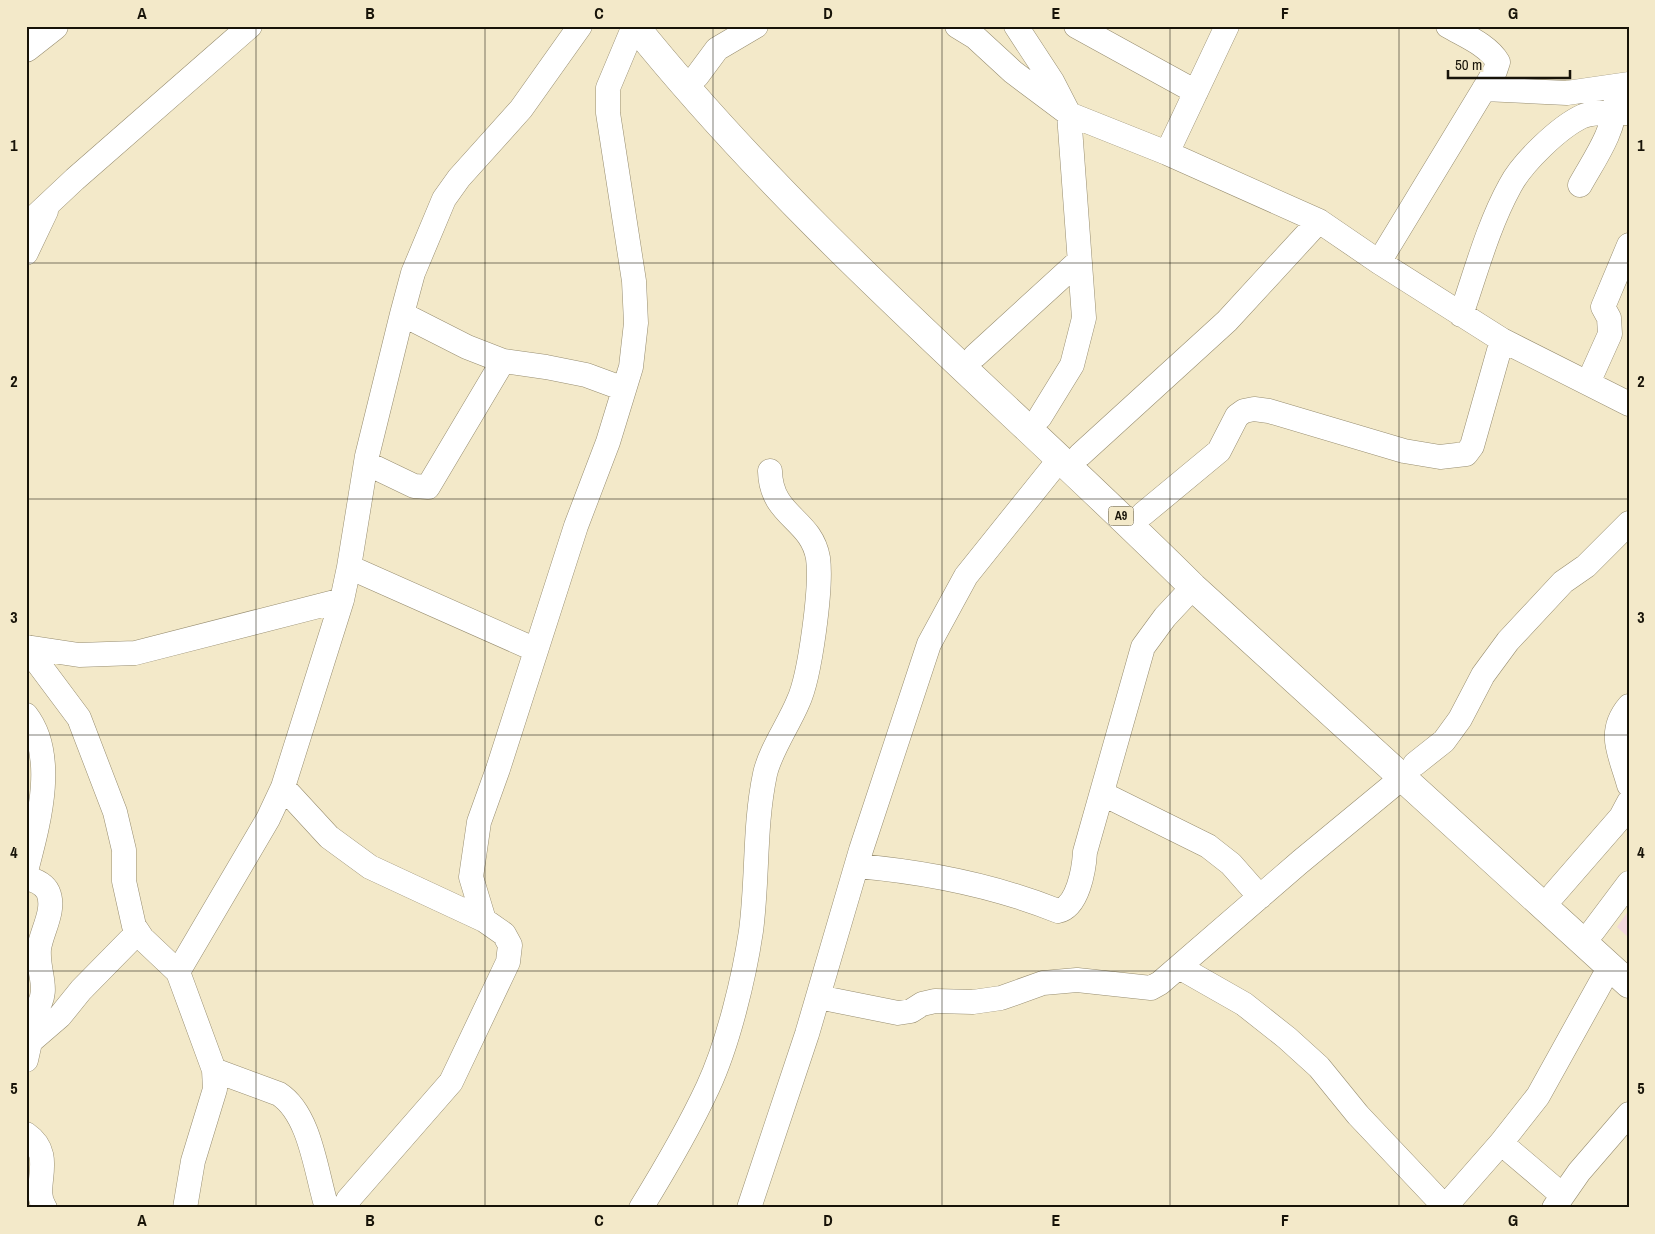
<svg xmlns="http://www.w3.org/2000/svg" width="1655" height="1234" font-family="'Archivo Narrow',sans-serif">
  <style>
    .medical { fill: #f2d7dd }
    .lines { fill: none; stroke-linecap: round; stroke-linejoin: round }
    .minor-casing { stroke: #978d70; stroke-width: 25 }
    .major-casing { stroke: #978d70; stroke-width: 29 }
    .highway-casing { stroke: #978d70; stroke-width: 29 }
    .minor { stroke: #fff; stroke-width: 24 }
    .major { stroke: #fff; stroke-width: 28 }
    .highway { stroke: #fff; stroke-width: 28 }
    .grid { fill: none; stroke: #171308; stroke-width: 1; stroke-opacity: 0.55 }
    .labels { text-anchor: middle; dominant-baseline: central; stroke-width: 5; stroke-linejoin: round; paint-order: stroke }
    .shield { fill: #f3e9c9; stroke: #595342; stroke-width: 1 }
    .shield-label { font-size: 12px; font-weight: bold; fill: #171308 }
    .neatline { fill: none; stroke: #171308; stroke-width: 2 }
    .grid-label { font-size: 16px; text-anchor: middle; font-weight: bold; fill: #171308 }
  </style>
  <rect width="100%" height="100%" fill="#f3e9c9"/>
  <path class="medical" d="M1629,910V938L1617,927Z"/>
  <g class="lines">
    <g class="minor-casing">
      <path id="minor" d="M957,26L975,37L1013,72L1069,114L1167,153L1319,221L1379,262L1502,340L1629,404
        M1016,26L1052,81L1069,114L1084,318L1072,365L1040,417
        M1076,26L1196,92
        M697,76L717,49L756,26
        M1484,89L1567,93L1629,84
        M1167,153L1227,26
        M1580,185C1595,158 1615,131 1616,98
        M26,225L75,179L250,26
        M26,253L46,211
        M1379,262L1495,71L1498,62C1488,45 1465,36 1448,26
        M402,314L467,347L503,361L546,367L586,375L624,389
        M1461,315C1476,272 1488,226 1510,186C1522,163 1559,127 1583,116C1596,111 1615,113 1629,113
        M975,356L1079,261
        M1588,383L1610,334L1609,318L1603,307L1629,245
        M1080,455L1227,321L1319,221
        M366,463L414,486L428,487L503,361
        M1143,514L1219,451L1237,416L1244,411L1254,409L1269,411L1404,451L1440,457L1466,454L1472,446L1502,340
        M349,567L536,650
        M26,647L79,718L115,812L124,850V881L134,926L142,938L178,972L214,1070L215,1089L193,1161L185,1208
        M26,647L79,655L135,653L342,600
        M1629,706C1606,733 1621,755 1629,785
        M26,715C58,756 38,825 26,871
        M1415,764L1444,741L1460,719L1483,675L1508,641L1563,582L1586,566L1629,523
        M283,787L329,837L370,867L484,920L504,934L510,945L508,962L451,1082L348,1200L344,1208
        M1103,794L1208,846L1231,864L1260,897
        M857,866C925,872 993,885 1058,911C1078,907 1084,869 1085,852L1143,647L1165,617L1193,587
        M26,878C35,880 44,884 48,892C56,910 41,932 39,949C37,975 52,989 34,1013L35,1020L26,1060
        M1554,894L1621,817L1629,802
        M484,920L471,877L479,822L498,769L576,526L608,442L631,367L636,323L634,281L608,113V88L634,26
        M1593,931L1629,883
        M1179,967L1244,1004L1287,1038L1319,1067L1358,1115L1445,1207
        M178,972L268,819L283,787L342,600L349,567L367,456L402,314L413,273L444,199L459,178L521,109L580,26
        M818,997L898,1013L911,1011L922,1004L935,1001L973,1002L1001,998L1043,983L1077,980L1151,988L1160,983L1300,862L1403,777
        M31,1041L60,1016L81,990L138,932
        M214,1070L279,1094C311,1115 316,1174 327,1208
        M26,1134C58,1156 30,1187 45,1208
        M1501,1143L1562,1195
        M641,1208C665,1169 689,1128 708,1087C728,1044 744,978 751,931C758,878 754,826 765,774C770,751 789,724 798,702C810,677 822,586 818,558C811,518 771,517 770,471
        M749,1208L807,1034L861,850L929,644L966,576L1059,460
        M1444,1208L1501,1143L1538,1096L1609,968
        M1554,1208L1579,1172L1629,1114"/>
    </g>
    <g class="major-casing">
      <path id="major" d="M26,48L54,26"/>
    </g>
    <g class="highway-casing">
      <path id="highway" d="M635,26C801,232 1006,401 1193,587L1629,984"/>
    </g>
    <use href="#minor" class="minor"/>
    <use href="#major" class="major"/>
    <use href="#highway" class="highway"/>
  </g>
  <path class="grid" d="M256,26V1208M485,26V1208M713,26V1208M942,26V1208M1170,26V1208M1399,26V1208M26,263H1629M26,499H1629M26,735H1629M26,971H1629"/>
  <g class="labels">
    <rect class="shield" x="1108.5" y="506.5" width="25" height="19" rx="4"/>
    <g class="shield-label">
      <text x="1121" y="516">A9</text>
    </g>
  </g>
  <rect width="1655" height="1234" fill="none" stroke="#f3e9c9" stroke-width="55"/>
  <path d="M1448 70v8h122v-8" fill="none" stroke="#171308" stroke-width="2.5"/>
  <text x="1455" y="70" font-size="15" fill="#171308" stroke="#f3e9c9" stroke-width="4" paint-order="stroke">50 m</text>
  <rect x="28" y="28" width="1600" height="1178" class="neatline"/>
  <g class="grid-label">
    <text x="142" y="19">A</text>
    <text x="370" y="19">B</text>
    <text x="599" y="19">C</text>
    <text x="828" y="19">D</text>
    <text x="1056" y="19">E</text>
    <text x="1285" y="19">F</text>
    <text x="1513" y="19">G</text>
    <text x="14" y="151">1</text>
    <text x="1641" y="151">1</text>
    <text x="14" y="387">2</text>
    <text x="1641" y="387">2</text>
    <text x="14" y="623">3</text>
    <text x="1641" y="623">3</text>
    <text x="14" y="858">4</text>
    <text x="1641" y="858">4</text>
    <text x="14" y="1094">5</text>
    <text x="1641" y="1094">5</text>
    <text x="142" y="1226">A</text>
    <text x="370" y="1226">B</text>
    <text x="599" y="1226">C</text>
    <text x="828" y="1226">D</text>
    <text x="1056" y="1226">E</text>
    <text x="1285" y="1226">F</text>
    <text x="1513" y="1226">G</text>
  </g>
</svg>
